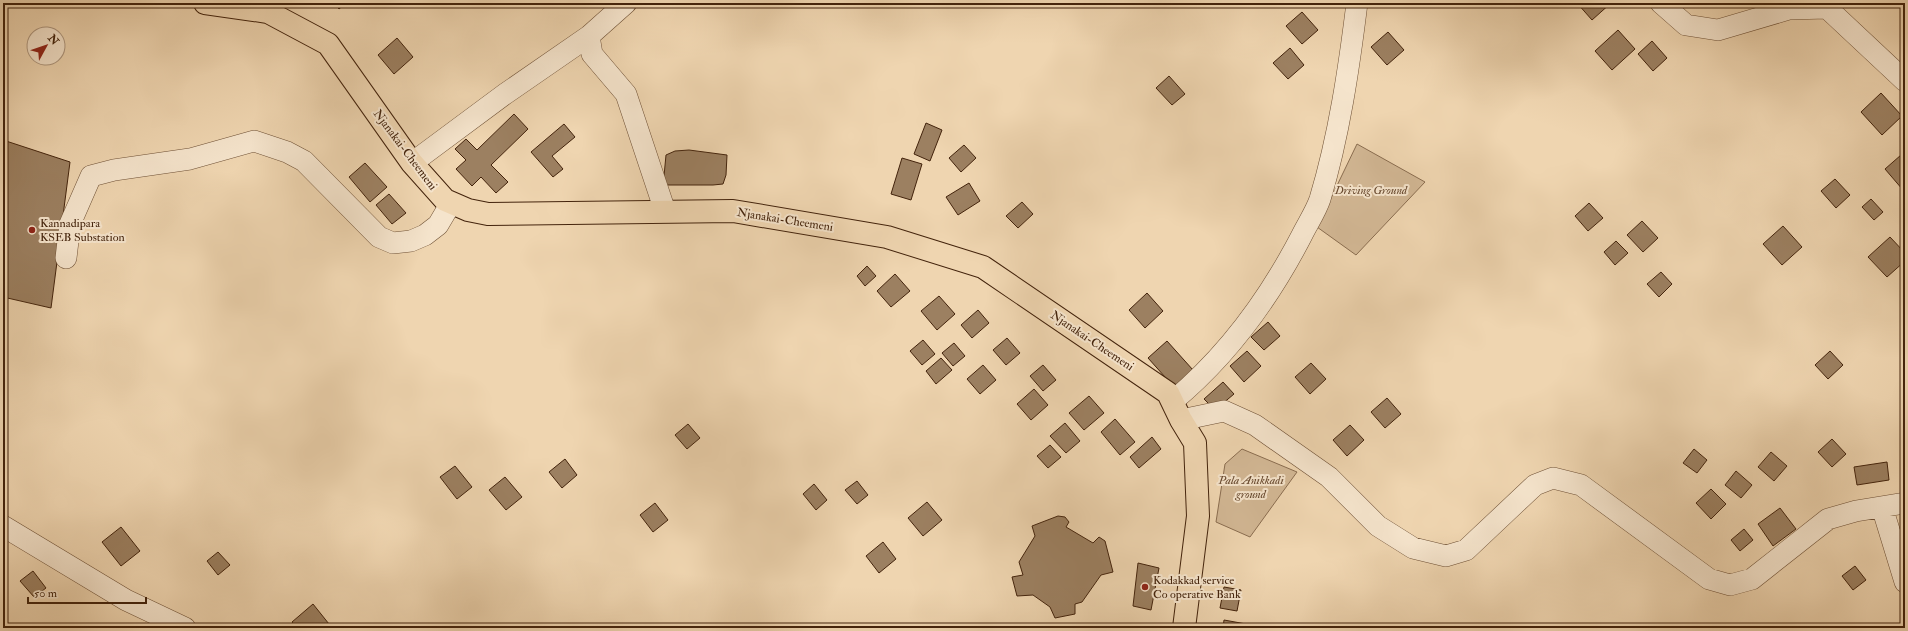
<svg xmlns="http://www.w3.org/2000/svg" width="1908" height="631" font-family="'IM FELL Double Pica',serif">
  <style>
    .green { fill: #d2b794; stroke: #8a6d50 }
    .building { fill: #9c8061; stroke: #43230c }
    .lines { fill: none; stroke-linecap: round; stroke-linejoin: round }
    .minor-casing { stroke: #6e5035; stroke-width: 22 }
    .major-casing { stroke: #43230c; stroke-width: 24 }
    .minor { stroke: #f5e4cc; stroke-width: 21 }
    .major { stroke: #efd5b0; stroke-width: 22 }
    .poi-dot { fill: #8f2418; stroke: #f5e4cc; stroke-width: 1.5 }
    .labels { text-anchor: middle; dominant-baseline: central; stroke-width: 4; stroke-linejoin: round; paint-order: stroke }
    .street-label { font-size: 12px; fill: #43230c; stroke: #f5e4cc }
    .park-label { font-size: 12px; font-style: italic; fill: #67482e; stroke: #f5e4cc }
    .poi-label { font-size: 12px; fill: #43230c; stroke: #f5e4cc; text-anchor: start }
  </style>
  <rect width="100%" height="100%" fill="#efd5b0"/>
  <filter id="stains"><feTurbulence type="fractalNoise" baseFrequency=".005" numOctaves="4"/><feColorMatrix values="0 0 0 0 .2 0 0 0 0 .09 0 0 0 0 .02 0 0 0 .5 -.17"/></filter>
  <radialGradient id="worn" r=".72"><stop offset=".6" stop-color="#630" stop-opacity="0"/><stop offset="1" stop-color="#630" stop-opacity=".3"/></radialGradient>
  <path class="green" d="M1357,144L1425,182L1356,255L1317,227Z
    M1242,449L1297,472L1250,537L1216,522L1225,464Z"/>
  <path class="building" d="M334,3H346L339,9Z
    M1577,3H1611L1592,20Z
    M1302,12L1318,30L1302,44L1286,26Z
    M1618,30L1635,49L1612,70L1595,51Z
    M1388,32L1404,50L1387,65L1371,47Z
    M397,38L413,57L394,74L378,55Z
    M1652,41L1667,58L1653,71L1638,54Z
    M1290,48L1304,65L1288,79L1273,63Z
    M1169,76L1185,94L1172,105L1156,88Z
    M1881,93L1902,116L1882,135L1861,112Z
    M514,114L528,129L491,165L508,182L496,193L481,177L472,186L456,169L466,160L455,149L466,139L477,150Z
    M926,123L942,130L930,161L914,154Z
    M564,124L575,137L552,156L563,169L553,177L531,152Z
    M3,140L70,162L51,308L3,297Z
    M964,145L976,158L961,172L949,158Z
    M689,150L727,155L726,175L723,184L713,185H666L664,176L666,155L675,151Z
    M1901,155L1905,159V188L1903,190L1885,169Z
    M902,158L922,164L911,200L891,194Z
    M365,163L387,187L370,202L349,177Z
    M1835,179L1850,195L1836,208L1821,191Z
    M969,183L980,201L958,215L946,197Z
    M389,194L406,213L392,224L376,205Z
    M1871,199L1883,212L1874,220L1862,207Z
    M1022,202L1033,214L1018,228L1006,216Z
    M1589,203L1603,218L1588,231L1575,216Z
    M1642,221L1658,238L1643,252L1627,235Z
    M1783,226L1802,247L1782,265L1763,244Z
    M1890,237L1905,253V261L1887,277L1868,257Z
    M1616,241L1628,253L1615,265L1604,252Z
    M867,266L876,276L865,286L857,276Z
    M1661,272L1672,284L1659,297L1647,284Z
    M895,274L910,291L891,307L877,291Z
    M1147,293L1163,311L1145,328L1129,310Z
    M939,296L955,314L937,330L921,311Z
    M978,310L989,323L972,338L961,325Z
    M1268,322L1280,336L1264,350L1251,337Z
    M1007,338L1020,353L1006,365L993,350Z
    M923,340L935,354L922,365L910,351Z
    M1167,341L1193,370L1174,387L1148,358Z
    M954,343L965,356L953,366L942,353Z
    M1247,351L1261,366L1244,382L1230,366Z
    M1830,351L1843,365L1828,379L1815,365Z
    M941,358L952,370L936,384L926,371Z
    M1311,363L1326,379L1310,394L1295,377Z
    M983,365L996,380L980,394L967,379Z
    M1043,365L1056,380L1043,391L1030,376Z
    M1223,382L1234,394L1215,410L1204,399Z
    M1034,389L1048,405L1031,420L1017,404Z
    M1089,396L1104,413L1084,430L1069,413Z
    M1387,398L1401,414L1385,428L1371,412Z
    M1115,419L1135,442L1120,455L1101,432Z
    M1065,423L1080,441L1066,453L1050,436Z
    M688,424L700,438L687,449L675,435Z
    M1350,425L1364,440L1347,456L1333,440Z
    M1152,437L1161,449L1139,468L1130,457Z
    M1832,439L1846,454L1832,467L1818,452Z
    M1050,445L1061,457L1048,468L1037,456Z
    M1694,449L1707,460L1697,473L1683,463Z
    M1771,452L1787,466L1774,481L1758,467Z
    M565,459L577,475L562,488L549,472Z
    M1887,462L1889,480L1857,485L1854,467Z
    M455,466L472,487L457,499L440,477Z
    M1736,471L1752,485L1741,498L1725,485Z
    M505,477L522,497L506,510L489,490Z
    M857,481L868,495L857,504L845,490Z
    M814,484L827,500L816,510L803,494Z
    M1711,489L1726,504L1711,519L1696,503Z
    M927,502L942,520L923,536L908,518Z
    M655,503L668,520L653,532L640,515Z
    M1780,508L1796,529L1773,546L1758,524Z
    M1058,516L1065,517L1069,522L1066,527L1093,543L1099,537L1105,541L1113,572L1101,575L1082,602L1075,604V614L1055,618L1050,607L1033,595L1017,596L1012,577L1023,575L1019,562L1035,536L1032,526Z
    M121,527L140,551L121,566L102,542Z
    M1744,529L1753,540L1740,551L1731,540Z
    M883,542L896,559L879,573L866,556Z
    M218,552L230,565L218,575L207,561Z
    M1138,563L1159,568L1151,610L1133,606Z
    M1855,566L1866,580L1853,590L1842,576Z
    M33,571L46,588L34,597L20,581Z
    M1224,587L1241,590L1237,611L1220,608Z
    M313,604L329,624L324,628H297L292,622Z
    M1224,620L1246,624V628H1223Z"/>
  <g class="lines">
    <g class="minor-casing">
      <path id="minor" d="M626,3L589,36L592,54L626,94L665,211
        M1661,3L1686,25L1718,30L1789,9L1827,8L1905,81
        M412,163L505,94L589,36
        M66,258L70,224L91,176L114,170L190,159L254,141L287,152L304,161L379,237L393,243L411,241L425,235L438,225L451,203
        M1173,401C1227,356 1270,297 1302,235C1308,223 1316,211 1320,199C1339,136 1349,68 1357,3
        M1181,420L1224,411L1255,425L1329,477L1378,526L1413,548L1446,556L1466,550L1535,485L1553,478L1581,485L1709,579L1730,585L1752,579L1828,519L1856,511L1905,503
        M1882,507L1905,582
        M3,526L126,600L185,628"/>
    </g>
    <g class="major-casing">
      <path id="major" d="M205,3L268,12L328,44L412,163L445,200L468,210L488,214L733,211L887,237L983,267L1168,393L1181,420L1195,443L1198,516L1184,628"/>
    </g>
    <use href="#minor" class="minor"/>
    <use href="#major" class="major"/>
  </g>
  <g class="poi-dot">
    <circle cx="32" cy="230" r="4"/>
    <circle cx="1145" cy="587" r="4"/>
  </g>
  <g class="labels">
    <g class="street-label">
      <text transform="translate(405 150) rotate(53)">Njanakai-Cheemeni</text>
      <text transform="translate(785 220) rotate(9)">Njanakai-Cheemeni</text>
      <text transform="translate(1092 341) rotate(34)">Njanakai-Cheemeni</text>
    </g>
    <g class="park-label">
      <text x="1371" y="190">Driving Ground</text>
      <text x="1251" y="480">Pala Anikkadi<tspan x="1251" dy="14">ground</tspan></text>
    </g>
    <g class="poi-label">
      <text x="40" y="223">Kannadipara<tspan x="40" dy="14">KSEB Substation</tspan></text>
      <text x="1153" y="580">Kodakkad service<tspan x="1153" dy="14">Co operative Bank</tspan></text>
    </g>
  </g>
  <rect width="1908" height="631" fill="none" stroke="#efd5b0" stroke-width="16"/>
  <rect x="4" y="4" width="1900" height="623" fill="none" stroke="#43230c" stroke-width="2"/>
  <rect x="8" y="8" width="1892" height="615" fill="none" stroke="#43230c"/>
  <g transform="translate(46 46) rotate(50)"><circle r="19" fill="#f5e4cc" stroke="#ae977f"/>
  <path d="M0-3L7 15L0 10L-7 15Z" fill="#8f2418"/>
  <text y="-6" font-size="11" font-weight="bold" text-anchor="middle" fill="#43230c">N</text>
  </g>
  <path d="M28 597v6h118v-6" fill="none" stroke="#43230c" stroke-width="2"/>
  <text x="34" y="597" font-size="12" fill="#43230c" stroke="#f5e4cc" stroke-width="3" paint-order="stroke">50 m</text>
  <rect width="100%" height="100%" filter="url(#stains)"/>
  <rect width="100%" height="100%" fill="url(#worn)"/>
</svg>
